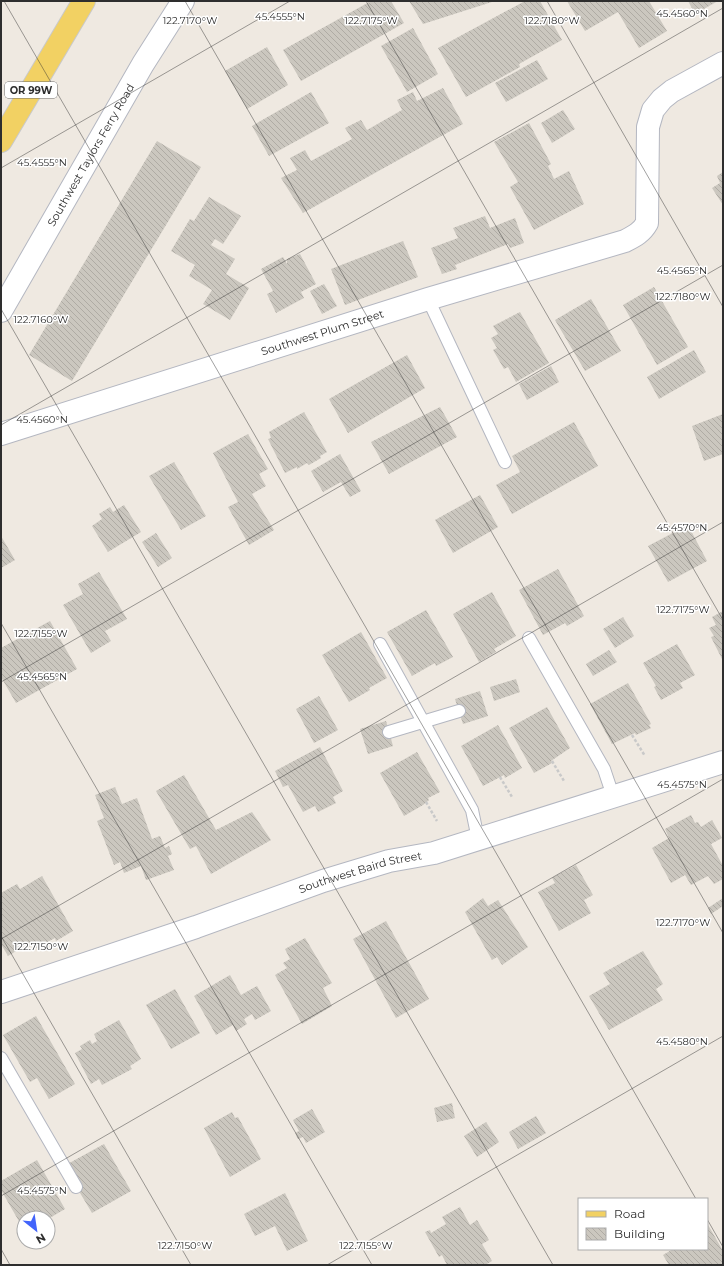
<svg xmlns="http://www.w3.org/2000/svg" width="724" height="1266" font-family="Montserrat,sans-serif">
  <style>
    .building { fill: url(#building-back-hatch) }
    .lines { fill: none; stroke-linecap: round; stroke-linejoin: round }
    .lane-casing { stroke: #b4b7c1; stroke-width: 14 }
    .street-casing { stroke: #b4b7c1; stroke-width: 24 }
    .primary-casing { stroke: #c9c9c9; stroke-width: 24 }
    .path { stroke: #c9c9c9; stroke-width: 2.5; stroke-dasharray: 3 2; stroke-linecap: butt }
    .lane { stroke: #fff; stroke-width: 12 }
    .street { stroke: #fff; stroke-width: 22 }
    .primary { stroke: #f2d163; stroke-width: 22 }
    .ticks { fill: none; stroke: #2e2e2e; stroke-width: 1; stroke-opacity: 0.45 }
    .labels { text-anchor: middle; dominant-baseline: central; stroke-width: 3; stroke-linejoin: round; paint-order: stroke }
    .shield { fill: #fff; stroke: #6d6d6d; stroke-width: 1 }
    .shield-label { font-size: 10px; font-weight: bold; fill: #2e2e2e }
    .street-label { font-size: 11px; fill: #2e2e2e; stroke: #fff }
    .ticks-label { font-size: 10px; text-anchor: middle; fill: #2e2e2e; stroke: #fff; stroke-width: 3; stroke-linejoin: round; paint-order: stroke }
  </style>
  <defs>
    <pattern id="building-back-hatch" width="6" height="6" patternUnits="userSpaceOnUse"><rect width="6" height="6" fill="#cbc7bf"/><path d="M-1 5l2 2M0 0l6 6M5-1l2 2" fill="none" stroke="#afaba4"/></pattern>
  </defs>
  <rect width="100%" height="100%" fill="#efe9e1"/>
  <path class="building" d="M371,1H391L404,23L301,81L283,50Z
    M409,1H495L423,24Z
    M525,1H540L562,40L519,64L520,67L466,97L438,48Z
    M567,1H649L667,31L639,48L618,12L585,31Z
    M688,1H718L695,14Z
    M413,28L438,74L407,92L381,46Z
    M267,47L288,85L247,109L225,71Z
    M537,60L548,79L506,102L495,83Z
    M443,88L463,124L303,213L281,178L297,170L290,158L305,150L311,161L352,139L345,128L361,120L367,130L402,110L397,100L413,92L417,101Z
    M311,92L329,123L269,156L252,126Z
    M563,110L575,129L552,143L541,123Z
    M529,123L551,164L548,166L554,179L569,171L584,204L534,230L510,187L518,182L494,142Z
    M157,141L201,167L72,381L29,355Z
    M723,172V205L712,188L720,183L717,176Z
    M209,197L241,216L223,244L215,239L211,245L235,259L226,274L249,288L230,320L203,304L212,290L189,276L195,265L171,251L190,219L194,221Z
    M485,216L490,228L515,218L524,243L510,248L508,244L455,265L457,269L442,274L431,248L458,238L453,228Z
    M403,241L418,277L345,305L331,269Z
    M300,254L316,284L301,292L304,298L276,313L267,294L273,291L261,269L283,257L287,264V259Z
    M324,284L337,306L322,314L310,291Z
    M654,287L688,347L657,365L623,305Z
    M591,299L621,351L585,371L555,320Z
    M520,312L549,363L516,382L508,367L504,369L493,350L497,348L491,338L498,334L493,326Z
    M694,350L706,372L659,399L647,377Z
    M407,355L425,388L348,433L329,399Z
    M551,366L559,382L527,400L519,384Z
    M440,407L457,437L389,474L371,442Z
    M304,412L327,452L320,456L321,458L309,465L307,463L297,469V467L285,473L268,439L271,438L269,432Z
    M723,414V454L704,461L692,426Z
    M574,422L598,466L512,514L496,485L520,472L512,456Z
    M248,434L268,469L259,474L266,486L252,494L274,530L249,545L228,507L238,502L213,453Z
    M340,454L361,491L350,497L341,482L323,492L311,471Z
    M174,462L206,516L181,530L149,476Z
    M480,495L498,527L453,553L435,520Z
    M124,505L141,532L108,552L92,526L102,519L99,514L110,507L113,512Z
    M688,525L707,561L668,582L648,546Z
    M156,533L172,558L158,567L142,542Z
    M1,536L15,560L1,568Z
    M558,569L584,616L567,626L565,623L543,635L519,590Z
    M99,572L127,619L105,631L111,641L91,653L63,605L83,594L78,584Z
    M492,592L516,636L494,649L496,652L479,662L453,614Z
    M426,610L453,657L436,666L435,663L412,676L387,632Z
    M723,611V661L711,637L714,636L709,628L716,625L712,617Z
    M623,617L634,636L615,648L603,629Z
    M50,621L77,669L16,703L1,677V648Z
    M361,632L387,678L369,688L370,690L349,702L322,655Z
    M677,644L695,675L680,683L683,688L661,700L654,687L656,686L643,663Z
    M609,650L617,662L593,676L586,664Z
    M516,679L520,692L494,701L490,687Z
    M628,683L651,724L649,725L651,728L636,735L635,733L612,744L590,704Z
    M480,691L488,716L463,724L455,699Z
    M319,696L338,730L314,743L296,709Z
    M547,707L570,748L551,761L552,763L534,773L509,728Z
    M386,721L393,746L368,754L360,729Z
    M498,725L522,768L505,778L504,775L483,786L461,746Z
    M320,747L343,791L333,797L336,803L318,812L315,806L303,812L288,785L283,787L275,771Z
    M417,752L440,792L428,798L429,800L423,805L404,816L380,773Z
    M184,775L216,830L252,812L271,840L211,874L196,846L190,849L156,791Z
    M115,787L122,804L137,798L152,839L160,836L165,848L169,846L172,854L168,856L174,870L146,880L141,866L124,873L120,862L114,865L97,821L104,818L95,795Z
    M691,815L695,823L698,822L701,827L712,820L722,838L711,844L723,866V879L714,884L708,876L691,885L685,875L671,883L652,848L669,838L665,829Z
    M576,865L593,895L584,900L591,913L559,931L538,892L555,883L552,878Z
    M42,876L73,931L56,941L55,938L36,948L34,944L27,948L26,945L8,956L1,944V893L17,884L20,889Z
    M483,898L488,906L498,900L528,947L502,965L497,957L492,960L465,912Z
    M723,898V906L711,914L708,908Z
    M386,921L429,999L396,1018L353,939Z
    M305,938L332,983L323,988L332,1006L302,1024L275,975L287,968L283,963L290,959L285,949Z
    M643,951L663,984L656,989L663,1000L609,1030L589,996L610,984L603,973Z
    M230,975L241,995L257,986L271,1011L255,1020L252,1014L244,1019L247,1024L236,1031L233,1025L216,1035L194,996Z
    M175,989L200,1033L171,1049L146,1005Z
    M36,1016L75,1084L49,1099L37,1078L30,1082L3,1035Z
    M119,1020L141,1059L130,1066L132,1069L102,1085L99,1079L91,1084L75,1053L82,1049L80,1046L90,1040L92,1044L97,1041L94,1034Z
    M452,1103L455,1118L437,1122L434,1108Z
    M312,1109L325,1132L306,1143L303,1137L298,1139L295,1133L299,1131L293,1120Z
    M232,1112L235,1118L238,1117L261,1159L230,1177L204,1128Z
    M536,1116L546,1133L518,1149L509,1132Z
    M486,1122L499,1142L477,1157L464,1136Z
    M104,1144L131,1191L92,1213L64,1166Z
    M37,1160L65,1209L48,1219L24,1218V1230L1,1190V1181Z
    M285,1193L308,1241L287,1251L275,1226L255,1236L244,1214Z
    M460,1207L470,1225L477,1220L489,1240L482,1244L492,1261L485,1265H447L442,1255L439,1257L425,1232L430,1230L431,1233L446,1224L442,1217Z
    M707,1223L723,1251V1265H669L663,1255L673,1249H707Z"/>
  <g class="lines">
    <g class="lane-casing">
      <path id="lane" d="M428,299L505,462
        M529,638L604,769L613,796
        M380,644L472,810L478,839
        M389,732L459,711
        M1,1058L76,1187"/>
    </g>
    <g class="street-casing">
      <g id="street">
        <path id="s1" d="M1,311L143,64L183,1"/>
        <path id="s2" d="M1,434L428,299L625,241C635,236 642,232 647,223L648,127L653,110L662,99L672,91L723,63"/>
        <path id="s3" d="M1,992L196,927L323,881L389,861L434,853L723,762"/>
      </g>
    </g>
    <g class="primary-casing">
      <path id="primary" d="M1,141L84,1"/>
    </g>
    <path class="path" d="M632,735L645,756
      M552,761L564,781
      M500,777L512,797
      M426,802L437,821"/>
    <use href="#lane" class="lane"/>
    <use href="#street" class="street"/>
    <use href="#primary" class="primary"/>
  </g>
  <path class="ticks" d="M4,1L696,1199M185,1L723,933M366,1L723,620M547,1L723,307M1,168L290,1M1,309L553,1265M1,425L723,8M1,623L372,1265M1,682L723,265M1,936L191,1265M1,939L723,522M1,1196L723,779M707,1219L723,1247M1,1249L10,1265M327,1265L723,1036"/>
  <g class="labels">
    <rect class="shield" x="5" y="82" width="52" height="16" rx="3"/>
    <g class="shield-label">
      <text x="31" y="90">OR 99W</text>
    </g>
    <g class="street-label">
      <text stroke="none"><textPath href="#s1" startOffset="180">Southwest Taylors Ferry Road</textPath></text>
      <text stroke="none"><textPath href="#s2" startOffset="337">Southwest Plum Street</textPath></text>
      <text stroke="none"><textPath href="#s3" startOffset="379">Southwest Baird Street</textPath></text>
    </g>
  </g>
  <g class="ticks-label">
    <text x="682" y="17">45.4560°N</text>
    <text x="280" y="20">45.4555°N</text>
    <text x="552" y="24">122.7180°W</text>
    <text x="190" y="24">122.7170°W</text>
    <text x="371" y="24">122.7175°W</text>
    <text x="42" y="166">45.4555°N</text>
    <text x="682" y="274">45.4565°N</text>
    <text x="683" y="300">122.7180°W</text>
    <text x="41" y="323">122.7160°W</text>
    <text x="42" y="423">45.4560°N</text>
    <text x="682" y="531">45.4570°N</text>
    <text x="683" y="613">122.7175°W</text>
    <text x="41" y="637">122.7155°W</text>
    <text x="42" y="680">45.4565°N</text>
    <text x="682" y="788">45.4575°N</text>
    <text x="683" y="926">122.7170°W</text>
    <text x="41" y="950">122.7150°W</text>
    <text x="682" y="1045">45.4580°N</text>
    <text x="42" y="1194">45.4575°N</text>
    <text x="185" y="1249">122.7150°W</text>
    <text x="366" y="1249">122.7155°W</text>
  </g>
  <rect width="724" height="1266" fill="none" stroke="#2e2e2e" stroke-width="4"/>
  <rect x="578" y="1198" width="130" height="52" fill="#ffffff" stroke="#ababab"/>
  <rect x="586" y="1211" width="20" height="6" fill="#f2d163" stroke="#ababab"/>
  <text x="614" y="1218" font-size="12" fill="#2e2e2e">Road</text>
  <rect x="586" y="1228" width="20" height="12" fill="url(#building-back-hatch)" stroke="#ababab"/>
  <text x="614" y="1238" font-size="12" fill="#2e2e2e">Building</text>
  <g transform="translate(36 1230) rotate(150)"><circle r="19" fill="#ffffff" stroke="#ababab"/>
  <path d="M0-3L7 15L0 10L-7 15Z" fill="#4264fb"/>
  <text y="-6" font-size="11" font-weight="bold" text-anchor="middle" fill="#2e2e2e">N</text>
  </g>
</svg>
